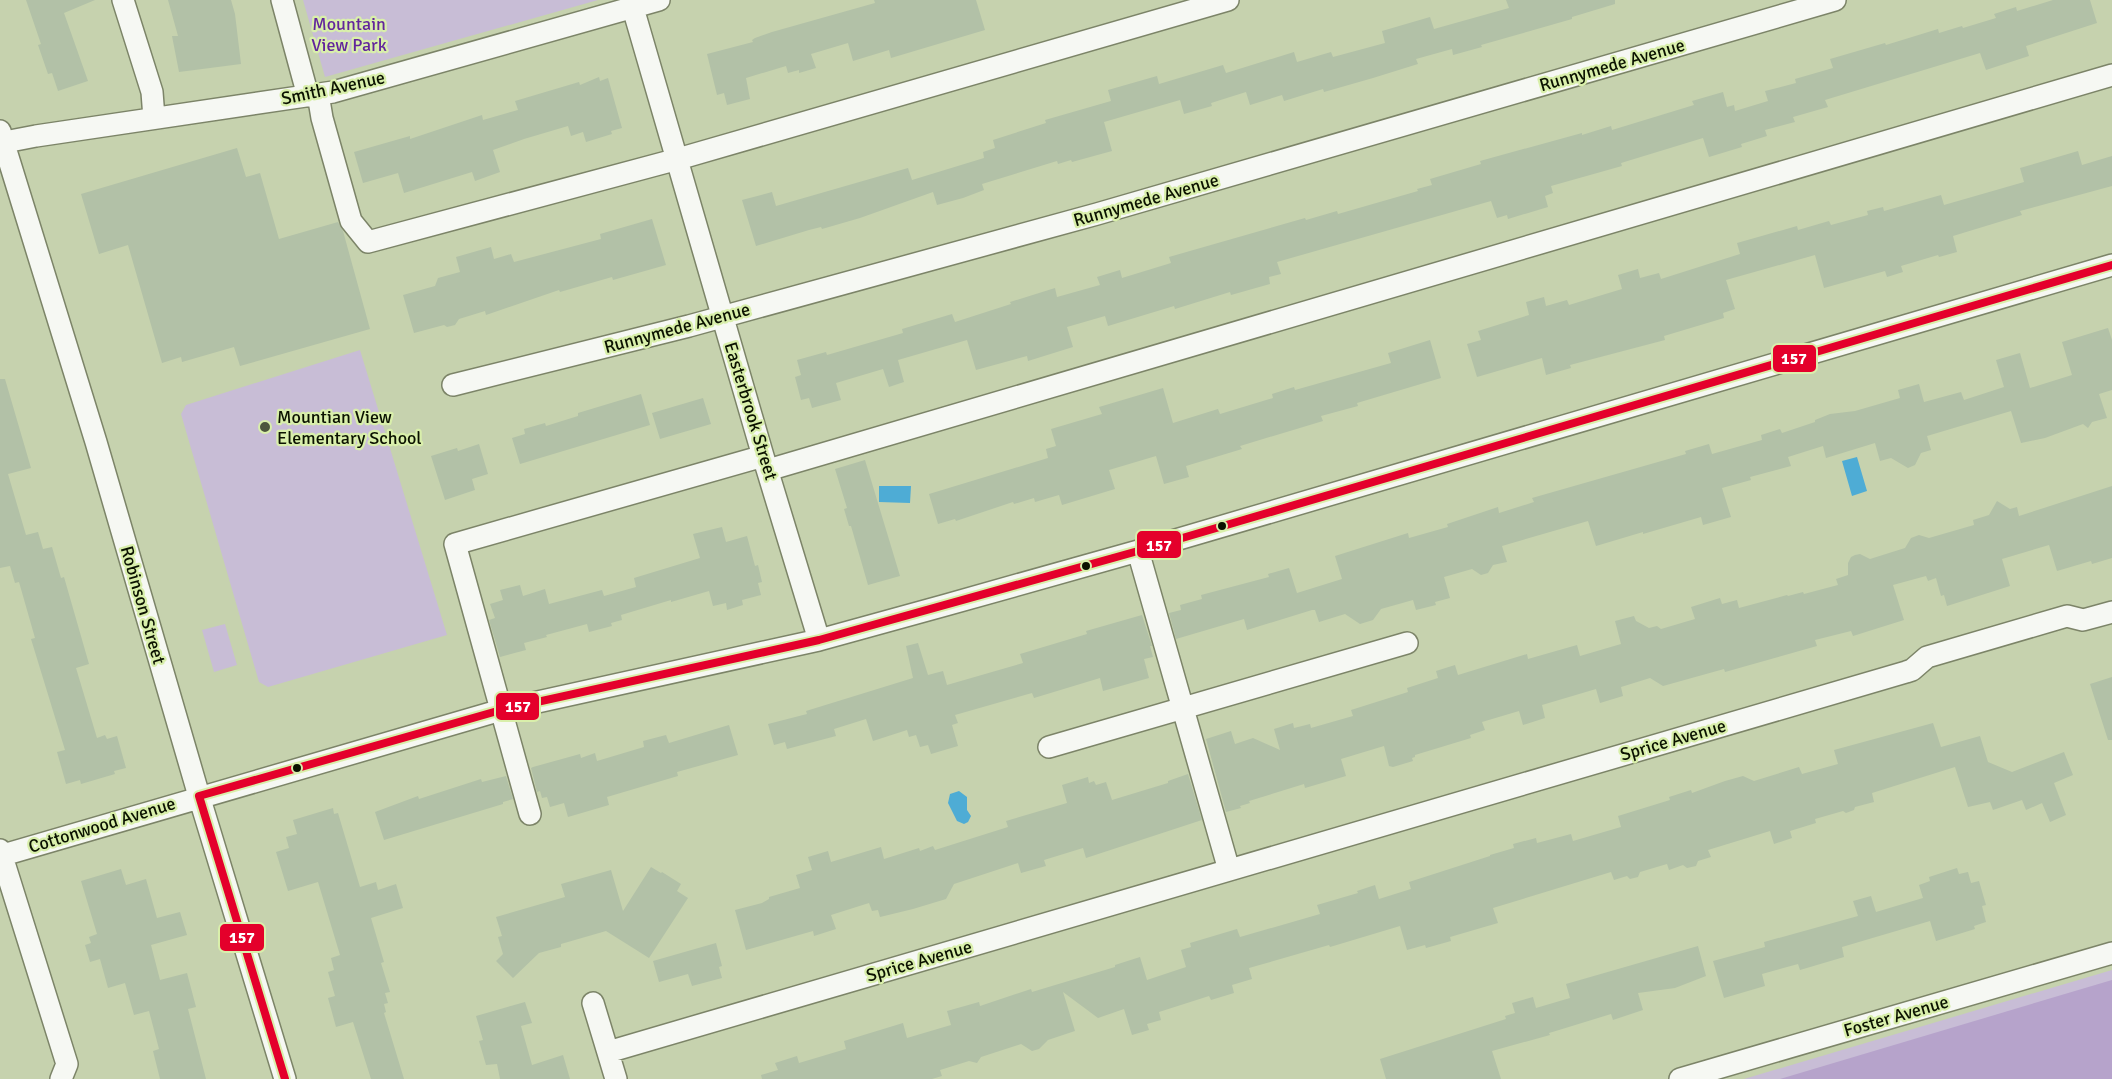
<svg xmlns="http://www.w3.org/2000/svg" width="2112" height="1079" font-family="Signika,sans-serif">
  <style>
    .green { fill: #c8bdd6 }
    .forest { fill: #b6a3cb }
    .water { fill: #4eacd5 }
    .building { fill: #b2c1a7 }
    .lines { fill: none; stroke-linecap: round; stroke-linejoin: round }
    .minor-casing { stroke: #7c8468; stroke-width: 24 }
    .minor { stroke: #f6f8f3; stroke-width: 21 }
    .bus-1-casing { stroke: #d9efab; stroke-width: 12 }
    .bus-1 { stroke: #e4002b; stroke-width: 8 }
    .poi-dot { fill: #4c553d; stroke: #d9efab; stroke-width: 2 }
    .bus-dot { fill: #0b1200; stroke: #d9efab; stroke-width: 2 }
    .labels { text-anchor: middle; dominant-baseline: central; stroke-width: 4.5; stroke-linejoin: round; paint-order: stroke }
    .park-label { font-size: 18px; fill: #62259c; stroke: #d9efab }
    .street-label { font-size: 18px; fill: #0b1200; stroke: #d9efab }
    .poi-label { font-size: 18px; fill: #0b1200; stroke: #d9efab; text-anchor: start }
    .line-badge { stroke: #d9efab; stroke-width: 2 }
    .badge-label { font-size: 16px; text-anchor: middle; font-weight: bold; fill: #fff }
  </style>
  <rect width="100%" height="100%" fill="#c6d2ae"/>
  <path class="green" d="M303,0H598L325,77Z
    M360,350L447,635L268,687L259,682L181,414L186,405Z
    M225,624L237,665L214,672L202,630Z
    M2112,970V1079H1744Z"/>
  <path class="forest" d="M2112,980V1079H1780Z"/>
  <path class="water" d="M1857,457L1867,491L1852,496L1842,461Z
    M879,486H911L910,503L879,502Z
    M959,791L967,797V810L971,816L968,822L964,824L957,821L948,803L950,794Z"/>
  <path class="building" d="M26,0H95L64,13L88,81L58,91L52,73L48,74L38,45L41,44Z
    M168,0H231L235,14L241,64L179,72L172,36H178Z
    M874,0H976L985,30L891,58L889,50L853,61L848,43L811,54L816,68L799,73V70L788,73L786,66L746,78L750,99L727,105L724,93L717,95L707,54L753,42L752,40L755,38L772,32L875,3Z
    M1506,0H1615V4L1572,17V19L1481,45L1482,47L1453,55L1452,49L1416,59L1418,64L1373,78L1324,92L1323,89L1284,101L1282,95L1250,105L1246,92L1211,103L1212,106L1184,114L1180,100L1104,122L1112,151L1072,162L1071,160L1058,164L1057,161L982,184L984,190L963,198L937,205L933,192L860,218L822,229L821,227L809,230L756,246L742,200L772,192L776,206L908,168L912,180L984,158L983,152L995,148L993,140L1046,123L1045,120L1111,101L1108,90L1157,76L1159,84L1223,65L1226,73L1294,52L1297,62L1331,52L1333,57L1385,43L1382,31L1430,17L1434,29L1509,8Z
    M2053,0H2090L2097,23L2026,46L2029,56L1986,70L1980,53L1825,100L1828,107L1793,117L1795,122L1765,130L1767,136L1741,144L1742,147L1709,157L1703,138L1621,163L1622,166L1551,186L1553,193L1545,196L1548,207L1508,219L1507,215L1497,218L1491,201L1277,262L1281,274L1269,277L1270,284L1231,295L1230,292L1175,309L1174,306L1108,326L1105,316L1067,327L1073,347L1028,361L1027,356L976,370L967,340L898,360L904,382L889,387L883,369L836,383L841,400L812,408L809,398L801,400L795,377L801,375L797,360L826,352L827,355L903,333L902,329L952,314L955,322L1011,304L1010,302L1055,288L1057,297L1100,285L1097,277L1120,270L1122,278L1171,263L1169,257L1305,218L1306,220L1337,211L1338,214L1418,191L1417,189L1432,185L1430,179L1481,164L1480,161L1582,133V135L1611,126L1612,130L1694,105L1692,101L1723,92L1727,107L1734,105L1735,111L1768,101L1765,91L1796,83L1795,79L1833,68L1830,59L1885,43L1886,45L1938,29L1939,33L1962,26L1963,28L1996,18L1994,14L2016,7L2017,11Z
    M599,77L600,81L608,78L622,128L611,131L612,134L586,142L583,132L571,136L568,126L524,139L493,150L500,172L475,181L472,172L404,193L398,173L363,183L354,152L410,136V139L482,115L483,120L518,110L515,101L579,82L580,85Z
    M237,148L246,177L260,173L279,239L338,222L343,231L370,329L240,366L234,347L182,362L181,357L162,363L128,245L99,254L81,194Z
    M2078,151L2082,165L2112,156V186L2020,211L2022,215L1953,236L1957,252L1939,257L1938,255L1901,266L1903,272L1887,277L1885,271L1824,288L1815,255L1726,280L1735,309L1723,313L1724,318L1664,336L1665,340L1570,365L1571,368L1546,375L1542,358L1477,377L1467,344L1481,340L1478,331L1529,315L1526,302L1544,297L1546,306L1567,300L1569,305L1622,289L1618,275L1638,269L1640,278L1659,273L1661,279L1740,254L1737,243L1797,226L1798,230L1829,221L1831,225L1868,215L1867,211L1883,207L1884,211L1941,195L1944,205L2024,182L2020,168Z
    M652,219L666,265L613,280L612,277L560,292L559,290L486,315L485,311L459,319L455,325L447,327L444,325L414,333L403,295L435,286L438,278L460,272L456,257L491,247L494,259L511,254L514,262L601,239L600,234Z
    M2108,328L2112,340V390L2099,394L2107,418L2092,422L2088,428L2083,424L2045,438L2021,443L2011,411L1927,436L1931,450L1921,453L1915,465L1908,468L1891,458L1880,461L1875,443L1826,458L1823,446L1788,457L1791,466L1750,477L1751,480L1722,488L1731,517L1703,525L1701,517L1643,534V532L1596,546L1588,521L1502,546L1507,562L1493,565L1488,573L1481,575L1472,569L1444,577L1450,598L1435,602L1436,605L1416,610L1413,600L1381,609L1373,620L1360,624L1345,614L1319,622L1315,610H1312L1247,630L1244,619L1176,639L1169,613L1181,610L1180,605L1202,599L1201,595L1269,577L1268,574L1289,568L1297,593L1342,579L1335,556L1408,533L1409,538L1448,527L1447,524L1498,507L1499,513L1534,502L1532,498L1686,454L1685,451L1709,444L1712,454L1762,440L1761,435L1780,429L1782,433L1815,422V420L1830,414L1855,411L1900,398L1898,390L1919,384L1924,402L1961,392L1964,400L2004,387L1996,360L2020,353L2030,388L2072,375L2062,342Z
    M1430,340L1441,378L1357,403L1358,406L1321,416L1323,421L1240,446L1242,449L1186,466L1189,477L1164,484L1156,456L1109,470L1115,489L1062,505L1059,495L1035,502L1034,498L1014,504L1013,502L956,521L955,519L938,524L929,494L1048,458L1046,449L1056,446L1051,429L1102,414L1099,407L1163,388L1173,423L1218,409L1220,414L1273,398L1272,394L1294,387L1295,390L1391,363L1388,353Z
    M0,379H5L31,468L8,474L26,535L38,532L43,549L52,547L61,578L64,577L89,664L76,668L97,738L105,735L107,739L117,736L126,768L114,771L115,774L81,784L80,780L66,784L57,752L65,750L31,639L35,638L19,582L15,583L10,566L0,568Z
    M641,394L650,425L520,464L512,438L525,434L524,429L545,423L546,426L578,416V413Z
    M703,398L711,424L660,439L652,413Z
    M479,444L488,474L472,479L475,490L445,500L431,456L457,448L458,451Z
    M865,460L900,576L868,585L851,526H849L844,509L847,508L835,469Z
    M2112,486V558L2092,564L2091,561L2057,571L2049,545L2002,559L2010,586L1947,606L1944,595L1941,596L1936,578L1928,581L1926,576L1893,585L1904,620L1853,636L1851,631L1815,640L1817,646L1725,672L1724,669L1663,686L1650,678L1621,687L1623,696L1600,703L1596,689L1542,705L1545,718L1523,725L1519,711L1482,722L1485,730L1470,735L1471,738L1415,755V757L1412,758L1413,761L1393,767L1389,766L1384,746L1341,759L1346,776L1305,788L1304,784L1249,801L1250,803L1240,806L1241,808L1226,812L1206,739L1231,731L1235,744L1253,738L1280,750L1274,729L1293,723L1294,728L1310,724L1311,728L1353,716L1351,710L1408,692L1407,688L1438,678L1436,671L1455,665L1458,675L1527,654L1528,659L1577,645L1580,656L1621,644L1615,621L1634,616L1636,621L1649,628L1657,626L1661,629L1695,619L1691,607L1720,598L1722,604L1737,600L1739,608L1787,595L1788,596L1803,592L1804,594L1838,585L1836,579L1848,575V563L1851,557L1855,555L1860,554L1870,559L1905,548L1911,538L1919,535L1929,538L1974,525L1973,520L1989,515L1997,501L2010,509L2017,507L2019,516Z
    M722,527L726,542L747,536L755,566L758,565L762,582L758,583L761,595L742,600L743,605L727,610L726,603L713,606L709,591L671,602V600L621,615L622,620L611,623L612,626L589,632L587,624L546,635L547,637L524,643L526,650L500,657L489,620L495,618L490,604L503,600L500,590L520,585L523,596L545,589L549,604L602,590L604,596L636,587L634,578L700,558L693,534Z
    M1142,615L1152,646H1150L1153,657L1144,659L1149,678L1103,691L1100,678L1034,698L1032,693L955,715L958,723L952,725L958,746L931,754L928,745L920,747L916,735L909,737L907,730L873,741L866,719L834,729L836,736L787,749L785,742L774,745L768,724L807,714L806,711L913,678L906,646L918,643L928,675L943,671L947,685L1023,663L1020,654L1087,634L1086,631Z
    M2112,677V740H2108L2090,684Z
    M1933,723L1941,747L1980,736L1988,762L2012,772L2064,752L2073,775L2054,783L2066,815L2050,822L2042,803L2026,810L2022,800L1993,810L1990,802L1968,807L1955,767L1872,793L1874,802L1855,807L1854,810L1846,813L1843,811L1815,819L1816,823L1790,831L1792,838L1774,844L1770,831L1708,850L1711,857L1698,861L1696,866L1687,868L1683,865L1669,870L1667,864L1640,872L1638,877L1630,879L1627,876L1614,880L1611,872L1493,908L1498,923L1450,937L1451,941L1426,948L1425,945L1407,950L1400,926L1330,947L1329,945L1249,968L1252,979L1232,985L1234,993L1211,1000L1209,996L1159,1012L1161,1020L1147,1024L1149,1030L1132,1035L1124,1009L1098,1018L1063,992L1075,1031L1048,1040L1039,1049L1032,1051L1021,1044L981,1057L977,1063L969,1061L940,1070L942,1076L932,1079H762L761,1075L778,1070L775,1063L797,1056L799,1063L846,1049L844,1041L903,1023L907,1038L951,1025L947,1011L979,1002L980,1006L1031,989L1032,992L1115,967V965L1140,957L1147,980L1186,967L1181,950L1191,947L1190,943L1237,929L1240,937L1320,914L1317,905L1358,893L1357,891L1375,885L1379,899L1411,889L1409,882L1490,856V855L1514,848L1513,844L1536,838L1537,843L1571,834L1573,841L1621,827L1618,816L1670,800L1669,797L1691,790L1692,793L1725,781L1743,776L1754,781L1799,767L1802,774L1838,764L1834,750Z
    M729,725L738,755L677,772L678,776L607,797L609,805L568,817L564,803L550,807L547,797L542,798L540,791L537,792L531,768L533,767L580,754L581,758L595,753L597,761L644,747L643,741L666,735L669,743Z
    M1188,774L1202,820L1086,858L1083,848L1044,860L1046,866L1021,873L1018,863L954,884L946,899L913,909L880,917L878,910L872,911L869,903L831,915L836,929L814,936L813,931L746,950L735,910L762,903L769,899V897L800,888L796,875L812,870L808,857L828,851L831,862L881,847L884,859L919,848L920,851L933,846L935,850L1008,827L1006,821L1067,803L1062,785L1088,777L1089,783L1094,781L1096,785L1106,782L1112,800L1168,783V781Z
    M506,776L513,799L503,802V804L384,840L375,812L418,796L419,799L481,779L482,782Z
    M333,808L334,814L338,813L360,887L376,882L378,890L396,884L403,908L371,918L384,962L381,963L390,992L385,993L388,1003L384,1004L386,1012L384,1013L404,1079H371L353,1022L336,1027L328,998L335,996L328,972L334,970L331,958L340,955L318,882L288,891L276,852L289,848L286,837L297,834L293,820Z
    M651,867L661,873L662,872L681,884L677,891L688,898L649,958L606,931L561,944V947L539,953L513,978L496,961L503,954L498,937L502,936L496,917L565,897L561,884L611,870L623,911Z
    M1957,868L1959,874L1968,872L1971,883L1979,881L1986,905L1982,906L1986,922L1974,926L1975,929L1936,941L1930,921L1842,947L1844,957L1800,970L1798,964L1762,974L1765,986L1724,998L1713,961L1765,947L1764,942L1858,916L1853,901L1871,896L1876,912L1923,898L1919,885L1930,881L1929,877Z
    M121,869L126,885L146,879L157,918L180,912L187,935L151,945L160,980L187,973L196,1007L188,1009L206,1079H160L153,1051L159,1049L149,1011L134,1015L125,983L108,988L100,959L90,962L85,945L91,943L89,937L97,934L81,881Z
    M716,943L722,966L719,967L722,978L692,986L688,974L659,982L653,961Z
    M1698,946L1706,976L1675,988L1638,993L1643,1010L1613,1020L1611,1014L1559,1030L1549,1033L1550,1035L1492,1051L1501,1079H1386L1380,1059L1506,1019L1505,1016L1515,1013L1512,1003L1533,997L1536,1008L1570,998L1566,984Z
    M525,1002L532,1023L521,1026L532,1065L563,1055L570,1079H500L497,1064L486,1065L479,1041L483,1040L476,1016Z"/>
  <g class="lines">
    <g class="minor-casing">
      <path id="minor" d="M123,0L152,92L154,118
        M282,0L308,96
        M633,8L763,456L819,640
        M318,94L322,118L351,221L368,242L678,159L1228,0
        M0,131L96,442L199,796L285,1079
        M0,143L36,136L333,92L659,0
        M453,385L689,326L1097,214L1835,0
        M768,470L2112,75
        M1138,551L1229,870
        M1049,747L1407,643
        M530,814L455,544L763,456
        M0,850L67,1064L61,1079
        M0,856L501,710L819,640L946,605L1138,551L2112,265
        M593,1003L616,1079
        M608,1052L1906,672L1912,670L1927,657L2067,616L2083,620L2112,612
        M1680,1079L2112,953"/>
    </g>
    <use href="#minor" class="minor"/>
    <g class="bus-1-casing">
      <path id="bus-1" d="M199,796L501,710L819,640L1138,551L2112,265
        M199,796L285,1079"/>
    </g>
    <use href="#bus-1" class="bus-1"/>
  </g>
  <circle class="poi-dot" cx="265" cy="427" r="6"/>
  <g class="bus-dot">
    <circle cx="1222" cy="526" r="5"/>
    <circle cx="1086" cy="566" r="5"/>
    <circle cx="297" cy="768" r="5"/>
  </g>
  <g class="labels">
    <g class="park-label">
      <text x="349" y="24">Mountain<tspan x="349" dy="21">View Park</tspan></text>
    </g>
    <g class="street-label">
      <text transform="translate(1612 65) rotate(-16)">Runnymede Avenue</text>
      <text transform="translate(333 88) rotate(-12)">Smith Avenue</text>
      <text transform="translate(1146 200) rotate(-16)">Runnymede Avenue</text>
      <text transform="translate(677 328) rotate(-15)">Runnymede Avenue</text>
      <text transform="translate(751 411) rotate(73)">Easterbrook Street</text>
      <text transform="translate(143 605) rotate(74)">Robinson Street</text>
      <text transform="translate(1673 740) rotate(-16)">Sprice Avenue</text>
      <text transform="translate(102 825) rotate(-17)">Cottonwood Avenue</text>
      <text transform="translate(919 961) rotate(-16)">Sprice Avenue</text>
      <text transform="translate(1896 1016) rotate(-16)">Foster Avenue</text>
    </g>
    <g class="poi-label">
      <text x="277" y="417">Mountian View<tspan x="277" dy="21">Elementary School</tspan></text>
    </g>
  </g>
  <g class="line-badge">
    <rect x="1772" y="344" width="45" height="29" rx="6" fill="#e4002b"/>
    <rect x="1136" y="530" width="46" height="29" rx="6" fill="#e4002b"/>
    <rect x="495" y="692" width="45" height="29" rx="6" fill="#e4002b"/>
    <rect x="219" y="923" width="46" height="29" rx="6" fill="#e4002b"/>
  </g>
  <g class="badge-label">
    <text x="1794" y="364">157</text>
    <text x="1159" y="551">157</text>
    <text x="518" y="712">157</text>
    <text x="242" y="943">157</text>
  </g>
</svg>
